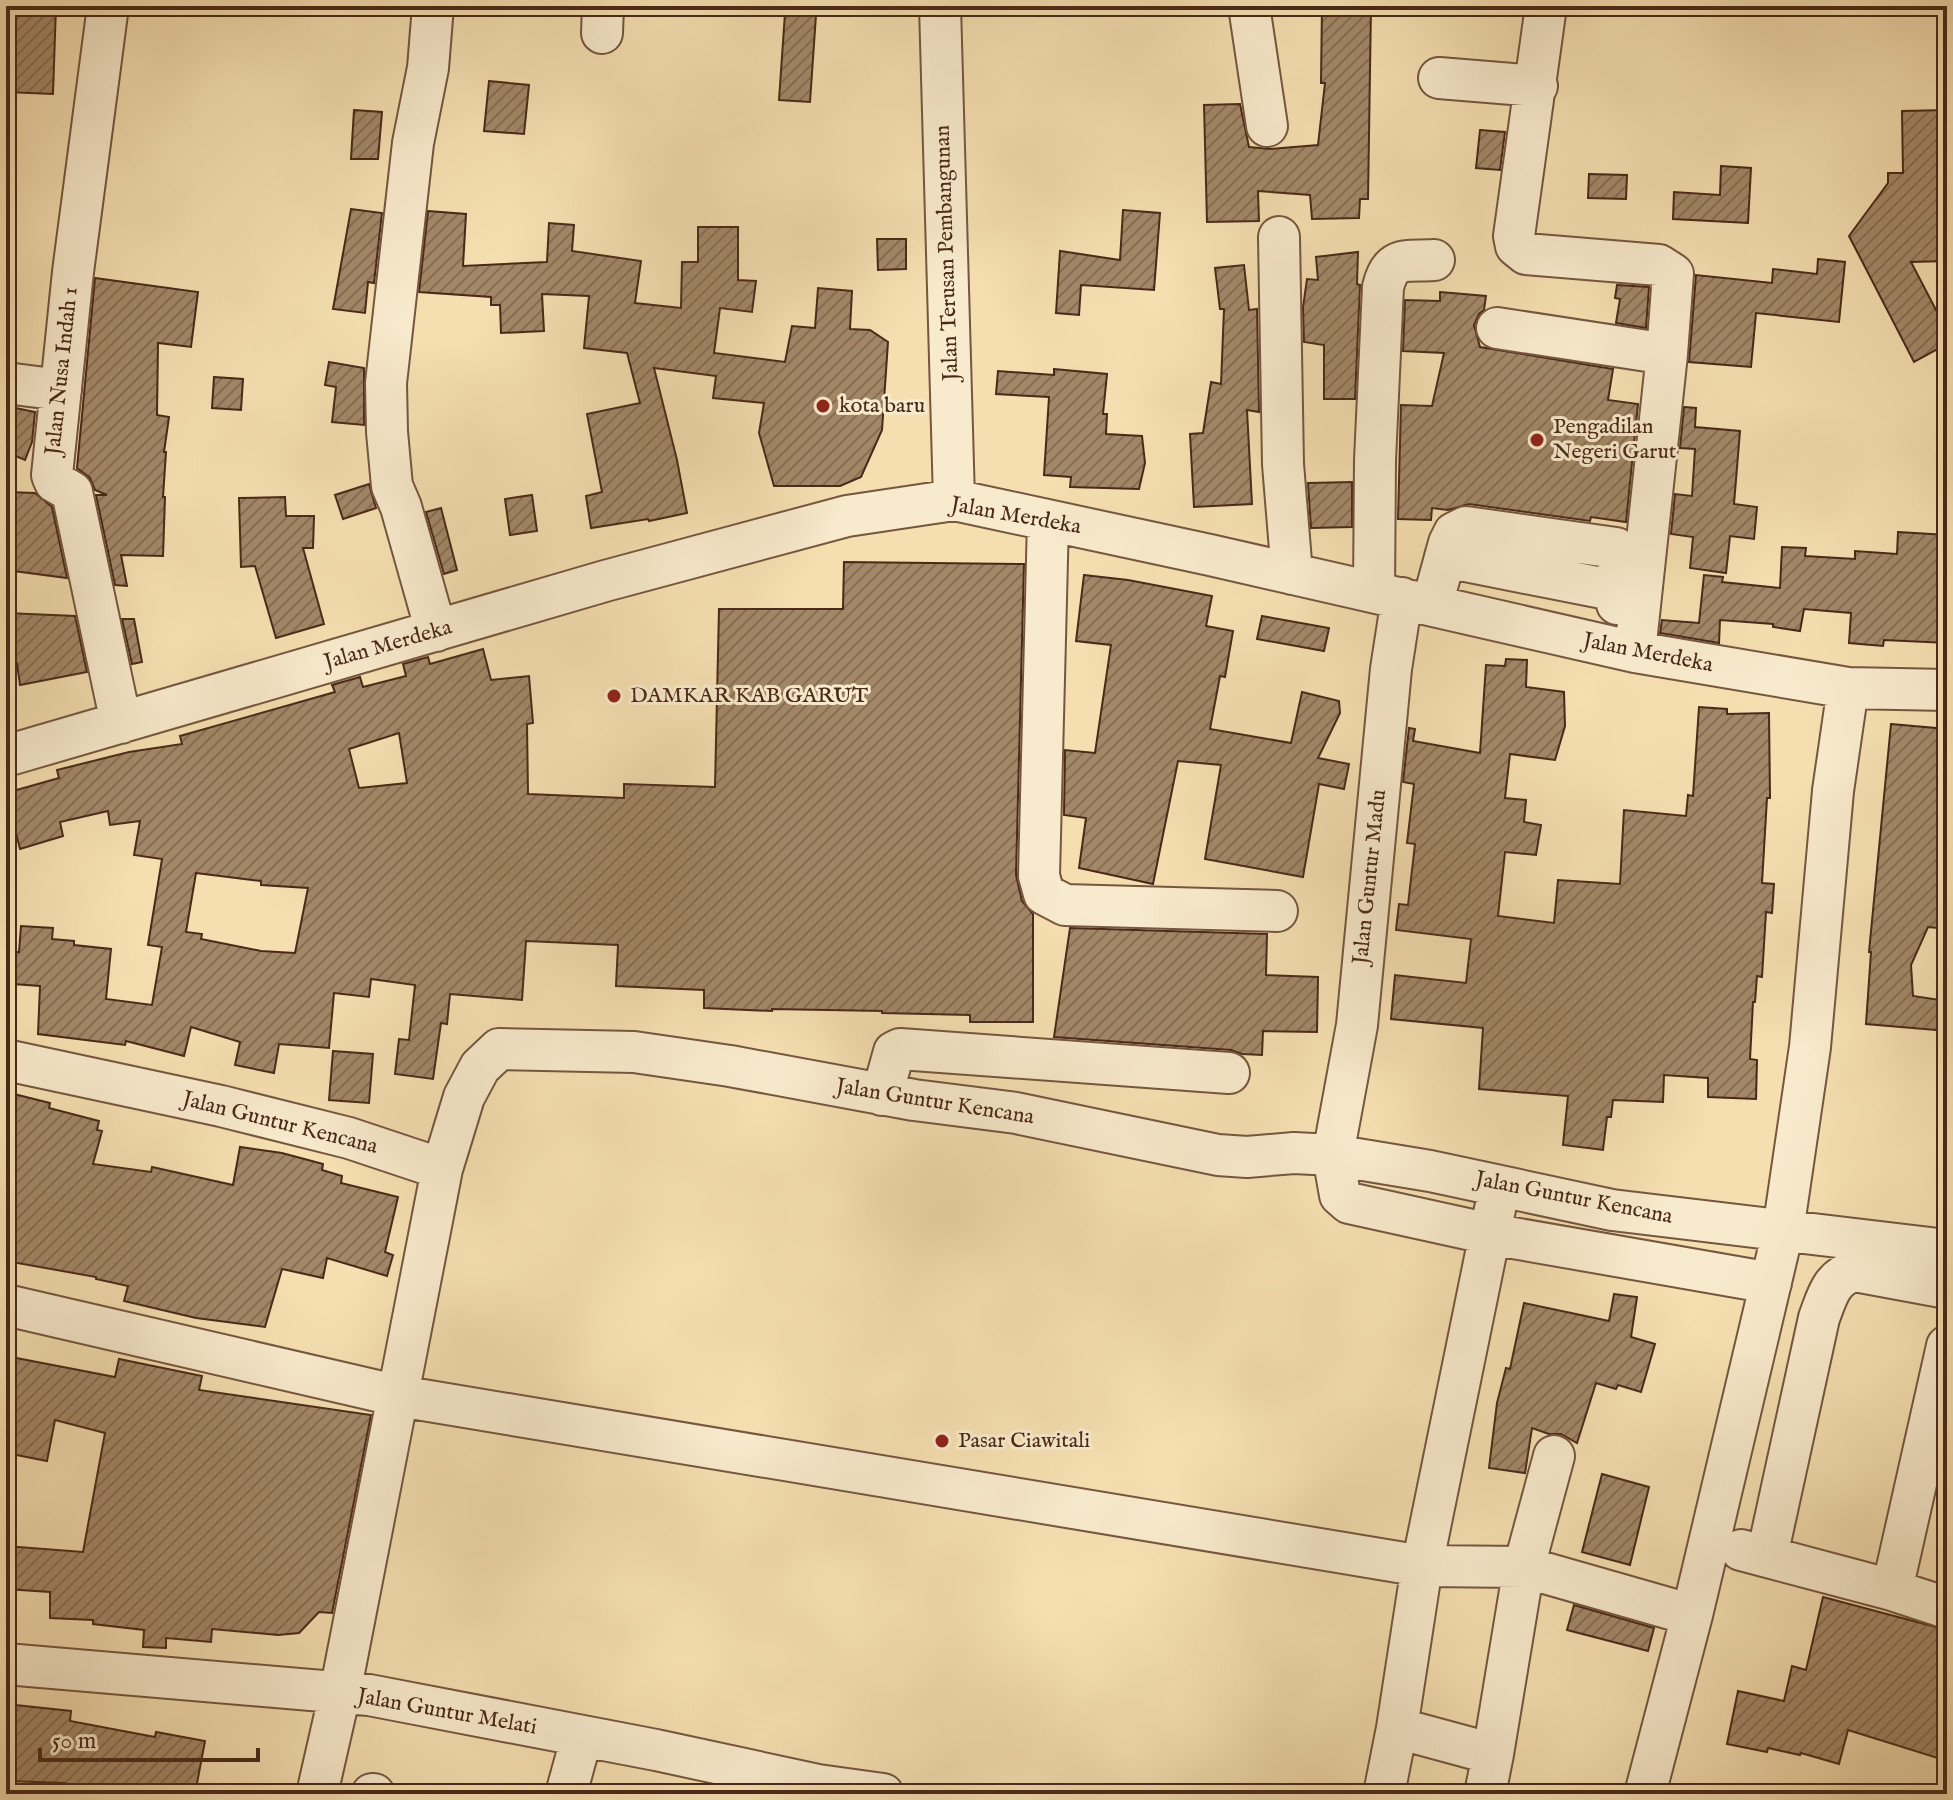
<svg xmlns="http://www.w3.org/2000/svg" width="1953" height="1800" font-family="'IM FELL English',serif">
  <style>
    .building { fill: url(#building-hatch); stroke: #4a2919; stroke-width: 2; fill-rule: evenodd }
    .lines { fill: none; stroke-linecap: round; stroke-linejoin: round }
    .minor-casing { stroke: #75563f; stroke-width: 44 }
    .minor { stroke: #f8eacc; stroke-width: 40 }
    .poi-dot { fill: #8f2418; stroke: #f8eacc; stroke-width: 3 }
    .labels { text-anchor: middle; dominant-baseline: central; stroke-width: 6; stroke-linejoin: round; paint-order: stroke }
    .street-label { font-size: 22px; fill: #4a2919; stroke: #f8eacc }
    .poi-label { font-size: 22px; fill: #4a2919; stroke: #f8eacc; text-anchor: start }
  </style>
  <defs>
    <pattern id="building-hatch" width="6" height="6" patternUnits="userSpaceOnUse" patternTransform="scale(2)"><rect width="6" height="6" fill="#a38868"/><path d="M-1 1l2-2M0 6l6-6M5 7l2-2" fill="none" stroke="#876f55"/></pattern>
  </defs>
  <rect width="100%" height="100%" fill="#f5dfb1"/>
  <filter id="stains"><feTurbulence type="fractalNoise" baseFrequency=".0025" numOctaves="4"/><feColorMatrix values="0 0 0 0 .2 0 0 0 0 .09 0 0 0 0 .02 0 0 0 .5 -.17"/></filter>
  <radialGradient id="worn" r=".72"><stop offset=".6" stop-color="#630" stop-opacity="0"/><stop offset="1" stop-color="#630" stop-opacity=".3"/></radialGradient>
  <path class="building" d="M6,6H56L53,94L6,92Z
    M1322,6H1371L1368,199H1360L1359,218L1312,219L1310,195L1258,191L1259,221L1207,222L1204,105L1240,104L1249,147L1270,149L1318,145L1325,83H1321Z
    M785,13L816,15L810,102L779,100Z
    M489,81L529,85L524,134L484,131Z
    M354,110L382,112L378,159H351Z
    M1947,110V261L1911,262L1947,331V344L1914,362L1849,236L1888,183V173H1903L1902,111Z
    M1480,130L1505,132L1500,170L1476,168Z
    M1721,166L1751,168L1748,223L1673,219L1674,192L1720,195Z
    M1589,174L1627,175L1626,199L1588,198Z
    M351,209L382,213L374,283L368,282L365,313L333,309Z
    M1123,210L1160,213L1154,290L1081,285L1079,315L1056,313L1060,251L1120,260Z
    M428,211L466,214L463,266L547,262L549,223L574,225L572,251L641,261L635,303L681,308L682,262H698V227H738V280L756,281L752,312L720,308L714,353L785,362L792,326L815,328L818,288L852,291L850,329L870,330L888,342L882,430L861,477L840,486H774L759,433L764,403L713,398L716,376L654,368L677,460L687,513L649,521L648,519L591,528L586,496L602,492L587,414L640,403L627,353L584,348L589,296L542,294L544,331L501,333L500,305H491V297L419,292Z
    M877,239H906V269L878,270Z
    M1358,252L1357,284L1360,285L1355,399H1324V345L1304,342L1303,307L1307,279L1318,280L1316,257Z
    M1818,259L1845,262L1839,322L1756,313L1751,367L1689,362L1696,275L1772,283L1773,269L1817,274Z
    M1244,265L1249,310L1257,309L1259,412L1247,410L1252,504L1194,507L1190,434L1203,433L1211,382L1221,384L1224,309H1220L1215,268Z
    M95,278L198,292L191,347L158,343L157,415L169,417L164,452H166L163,497H165L163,556L121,555L127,586L115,585L96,495H107L95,490L90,478L77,468Z
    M1617,285L1649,287L1646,328L1616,323L1620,299L1615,298Z
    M1440,292L1486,296L1484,310L1479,314L1474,325L1480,347L1613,369L1608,400L1638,404L1626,522L1591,517L1590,521L1469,504L1448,510L1432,508L1431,520L1398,519L1401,405L1432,406L1444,353L1403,351L1405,300L1440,301Z
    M329,362L364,368V425L332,422L336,387L325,385Z
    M1054,369L1107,374L1103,414H1107L1106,434L1142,436L1145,463L1139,489L1070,487L1071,477L1044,475L1049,397L996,394L998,371L1054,375Z
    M214,377L243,379L241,410L212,408Z
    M6,406L35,412L32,442L25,460L6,452Z
    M1684,407L1696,408L1695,427L1740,431L1734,504L1757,507L1754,539L1730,536L1726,573L1690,568L1693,537L1671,534L1675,494L1692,496L1695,449L1680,448Z
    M1352,482V527L1311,528L1308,483Z
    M369,484L376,508L343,519L335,495Z
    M6,492L35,493L52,507L67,578L14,571V558H6Z
    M532,495L537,531L510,535L505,499Z
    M285,497L286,516H314L313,548H303L324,624L276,638L255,566L241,567L239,498Z
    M441,508L457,570L444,574L426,512Z
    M1898,532L1947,535V643L1884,640L1883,646L1849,643L1851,613L1804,609L1800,631L1773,627V624L1720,620L1719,643L1660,633L1662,620L1699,623L1704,575L1723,577L1722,582L1780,588L1782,547L1806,548L1805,556L1855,559V551L1897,554Z
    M844,562L1024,564L1016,875L1022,901L1033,914V1022H970V1015L882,1013V1011L772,1009V1011L704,1008V990L616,986L618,945L526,941L522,1000L450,994L447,1024L441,1023L433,1079L395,1074L399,1039L409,1040L415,985L371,979L369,997L334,993L329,1048L279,1044L274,1073L235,1065L240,1042L191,1027L184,1056L126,1041L125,1045L38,1034L40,986L13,984L15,952H19L21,926L53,928L52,939L74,941V945L111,949L106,999L152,1005L162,947L148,945L162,859L134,855L140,821L110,825L108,811L60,822L63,836L20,849L6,793L59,778L57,770L129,752L182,744L180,736L335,692L332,685L360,677L363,687L406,676L403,664L428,657L430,664L483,649L491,680L529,676L533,723L527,724L528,794L624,798V784L715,787L719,609H843ZM399,733L407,783L359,788L349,749ZM196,873L261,881V885L308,888L295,953L261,951L201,939L202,934L186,932Z
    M1084,575L1128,580L1212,596L1206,626L1233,631L1225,677L1220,676L1210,729L1291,743L1302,692L1339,701L1340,713L1318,758L1349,764L1344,789L1319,784L1303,877L1205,859L1221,765L1178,761L1153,884L1079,868L1086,818L1064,815L1065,750L1095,753L1111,645L1076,641Z
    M6,613L75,616L87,672L20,685L17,663L6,662Z
    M1262,616L1329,628L1324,651L1257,639Z
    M122,619H134L142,662L132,664Z
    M1506,659L1527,660L1526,687L1564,692L1565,726L1555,760L1510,754L1505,798L1526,800L1524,822L1541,825L1536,855L1505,852L1498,916L1554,923L1558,880L1620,884L1624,810L1686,816L1688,795L1693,796L1699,707L1727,709V714L1769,713L1770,798H1767L1762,883L1774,884L1772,913L1766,912L1762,977L1757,976L1755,1002H1753L1750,1059L1757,1060L1756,1099L1708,1097V1078L1664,1075L1663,1102L1613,1100L1611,1117H1607L1603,1150L1563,1145L1568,1096L1479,1089L1483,1028L1391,1019L1395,975L1466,983L1471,939L1396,930L1399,904L1408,905L1415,844L1407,843L1414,784L1403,782L1409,728L1415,729L1413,741L1480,753L1486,665L1505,666Z
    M1891,724L1947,729V929L1928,927L1911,965L1913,996L1947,1001V1031L1866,1024L1871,952H1869Z
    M1070,928L1267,934L1266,975L1318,977L1317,1032L1263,1031L1262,1055L1242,1054L1231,1050L1054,1037Z
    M333,1051L373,1054L369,1103L329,1100Z
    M6,1092L50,1103L49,1108L99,1121L97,1130L102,1131L93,1164L151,1172L152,1167L233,1185L240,1147L282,1153L323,1164L322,1170L342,1176L341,1183L398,1197L385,1252L393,1255L387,1276L327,1258L323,1278L282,1269L265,1327L196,1318L124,1301L128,1286L96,1279V1277L6,1261Z
    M1614,1294L1637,1297L1631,1337L1655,1344L1641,1392L1618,1385L1616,1389L1596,1383L1577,1443L1561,1434H1549L1532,1428L1525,1473L1489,1468L1497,1403L1506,1368L1510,1369L1524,1303L1609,1321Z
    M6,1356L115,1377L119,1359L202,1376L199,1390L371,1415L332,1613L319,1612L299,1633L278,1635L212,1629L211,1642L166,1638V1648L143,1647L144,1630L93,1624V1620L50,1618V1592L6,1589V1546L83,1552L105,1433L55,1420L47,1461L6,1453Z
    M1602,1474L1649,1487L1630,1565L1582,1552Z
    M1823,1597L1947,1630V1761L1848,1730L1839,1764L1801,1753L1800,1755L1768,1748L1767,1752L1727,1744L1738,1691L1784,1701L1792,1666L1806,1670Z
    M1574,1605L1654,1628L1648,1651L1567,1630Z
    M6,1704L71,1711L70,1721L155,1737L156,1732L205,1741L195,1794H63L65,1783L6,1781Z"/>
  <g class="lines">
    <g class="minor-casing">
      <path id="minor" d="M108,6L73,272L52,475L55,482L72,492L121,723
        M433,6L428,68L413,143L386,383L387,432L392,486L401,507L436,631
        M940,6L954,500
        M1249,6L1267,126
        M1546,6L1514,236L1516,246L1526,254L1659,265L1673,274L1667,354L1635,652
        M602,33L603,6
        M1439,78L1537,86
        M1279,237L1283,464L1292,574
        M1497,328L1667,354
        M6,383L61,390
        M1048,520L1039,876L1044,894L1065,905L1277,911
        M1445,557L1617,591
        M1374,592L1375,460L1383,287C1391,255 1405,262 1434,260
        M1402,598L1391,669L1357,1025L1333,1155L1340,1195L1349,1203L1490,1234L1771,1283
        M1432,605L1449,543L1454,533L1466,527L1616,548L1619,552L1617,604
        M6,756L605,581L847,516L954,500L1210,555L1635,652L1848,688L1947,690
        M6,1060L221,1106L349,1138L442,1169
        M882,1095L894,1052L900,1049L1229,1073
        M6,1305L399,1396L1422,1566L1524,1567L1692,1615
        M1741,1550L1892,1590L1947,1608
        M1767,1556L1819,1318C1827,1297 1831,1277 1855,1271L1947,1288
        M1892,1590L1947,1346
        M6,1664L369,1695L656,1750L818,1785L883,1794
        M1397,1728L1493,1754L1524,1567L1554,1456
        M317,1794L340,1693L442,1169L464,1097L480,1067L499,1049L634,1052L730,1066L914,1100L1016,1113L1218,1155L1247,1157L1294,1153L1333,1155L1430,1171L1612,1210L1947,1250
        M372,1794H374
        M566,1794L582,1736
        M1384,1794L1397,1728L1422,1566L1495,1209
        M1485,1794L1493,1754
        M1645,1794L1692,1615L1783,1231L1810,1047L1833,791L1848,688"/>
    </g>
    <use href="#minor" class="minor"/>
  </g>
  <g class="poi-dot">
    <circle cx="823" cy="406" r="8"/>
    <circle cx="1537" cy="440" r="8"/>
    <circle cx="614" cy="696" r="8"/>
    <circle cx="942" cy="1441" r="8"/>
  </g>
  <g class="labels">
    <g class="street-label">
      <text transform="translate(947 253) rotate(-92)">Jalan Terusan Pembangunan</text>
      <text transform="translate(62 371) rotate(-84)">Jalan Nusa Indah 1</text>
      <text transform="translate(1016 516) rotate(10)">Jalan Merdeka</text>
      <text transform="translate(388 645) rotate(-16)">Jalan Merdeka</text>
      <text transform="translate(1648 653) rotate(11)">Jalan Merdeka</text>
      <text transform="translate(1370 877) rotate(-84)">Jalan Guntur Madu</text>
      <text transform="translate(935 1102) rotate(9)">Jalan Guntur Kencana</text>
      <text transform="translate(280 1123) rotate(14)">Jalan Guntur Kencana</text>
      <text transform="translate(1574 1198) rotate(11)">Jalan Guntur Kencana</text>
      <text transform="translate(447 1712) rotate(10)">Jalan Guntur Melati</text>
    </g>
    <g class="poi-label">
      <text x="839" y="406">kota baru</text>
      <text x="1553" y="427">Pengadilan<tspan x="1553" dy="25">Negeri Garut</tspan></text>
      <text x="630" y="696">DAMKAR KAB GARUT</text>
      <text x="958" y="1441">Pasar Ciawitali</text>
    </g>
  </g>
  <rect width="1953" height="1800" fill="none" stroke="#f5dfb1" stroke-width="32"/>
  <rect x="8" y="8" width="1937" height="1784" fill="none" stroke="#4a2919" stroke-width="4"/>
  <rect x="16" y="16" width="1921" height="1768" fill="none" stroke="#4a2919" stroke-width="2"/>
  <path d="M40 1748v12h218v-12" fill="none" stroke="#4a2919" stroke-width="4"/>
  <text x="52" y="1748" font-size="24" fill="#4a2919" stroke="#f8eacc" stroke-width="6" paint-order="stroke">50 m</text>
  <rect width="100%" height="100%" filter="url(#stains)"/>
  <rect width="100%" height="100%" fill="url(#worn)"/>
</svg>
